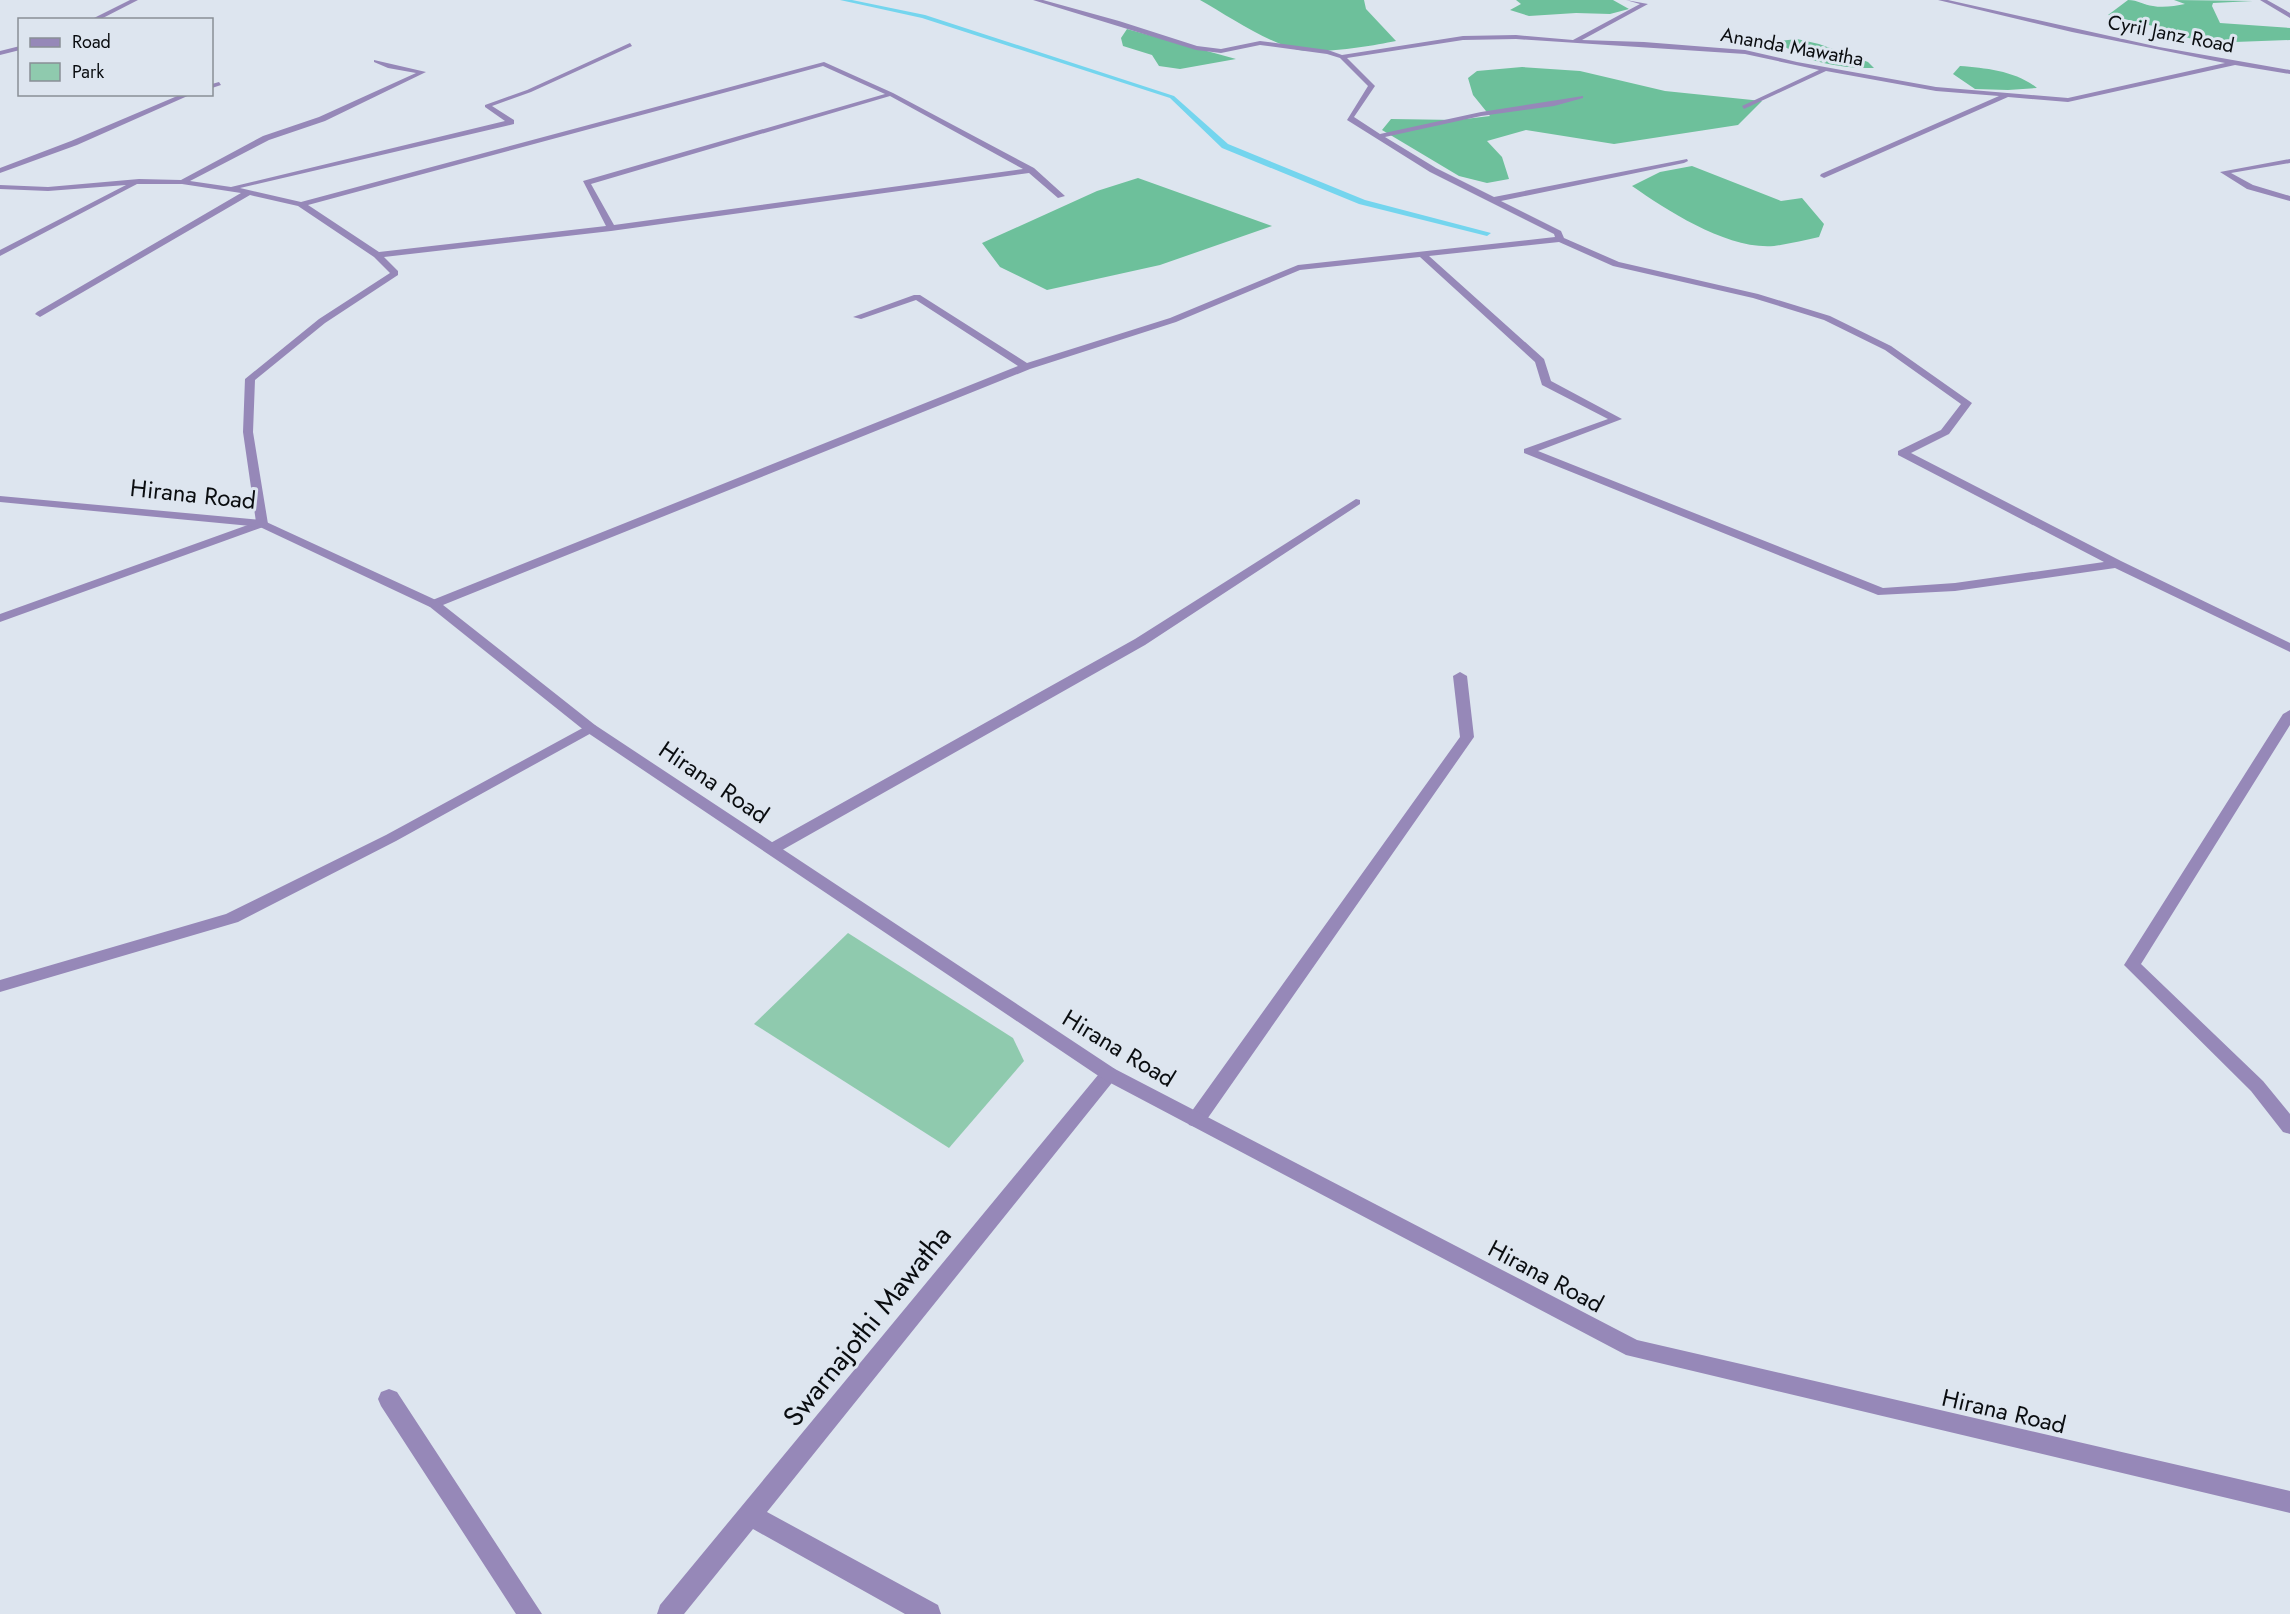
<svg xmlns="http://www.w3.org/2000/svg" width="2290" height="1614" font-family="Jost,sans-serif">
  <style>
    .green { fill: #8fcaae }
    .forest { fill: #6dc09b }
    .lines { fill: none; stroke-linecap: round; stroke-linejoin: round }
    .stream { fill: #74d5ee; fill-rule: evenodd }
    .minor { fill: #9688b8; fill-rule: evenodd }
    .tertiary { fill: #9688b8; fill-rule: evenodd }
    .labels { text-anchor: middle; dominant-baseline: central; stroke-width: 6; stroke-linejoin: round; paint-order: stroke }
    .far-street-label { font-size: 20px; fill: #0a0d10; stroke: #dde5ef }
    .street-label { font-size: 24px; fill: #0a0d10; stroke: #dde5ef }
    .near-street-label { font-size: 28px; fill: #0a0d10; stroke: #dde5ef }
  </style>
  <rect width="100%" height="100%" fill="#dde5ef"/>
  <path class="green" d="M848,933L1013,1038L1024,1061L949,1148L754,1024Z"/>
  <path class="forest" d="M1200,0H1364L1366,9L1396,41C1371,46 1324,54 1299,50C1268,43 1228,16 1200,0Z
    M1516,0H1613L1629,9L1610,14L1576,13L1529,16L1510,10L1521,4Z
    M2128,0C2138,0 2144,5 2153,6C2163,8 2175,6 2185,4L2174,0L2253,1L2213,3L2212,6L2220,23L2290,28V40L2208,43L2158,30L2157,27L2108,15Z
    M1127,29L1236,59L1180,69L1159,66L1152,55L1123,46L1121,38Z
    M1797,39L1819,44L1868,62L1874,68C1847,69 1797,62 1779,41Z
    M1960,66C1986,68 2016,71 2037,88L2008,90L1975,89L1953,74Z
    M1522,67L1580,71L1665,91L1762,101L1738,125L1614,144L1526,130L1487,141L1502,157L1509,179L1487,183L1459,176L1382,130L1391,119L1457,120L1490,116L1473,95L1468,78L1477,71Z
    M1692,166L1781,201L1802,198L1824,224L1819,237C1805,240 1789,244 1774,246C1728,250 1668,211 1632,186L1660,172Z
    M1138,178L1272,226L1160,265L1047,290L1000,267L982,243L1097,191Z"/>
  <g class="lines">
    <path class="stream" d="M840,0H852L925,15L1174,96L1228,144L1365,200L1491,233L1487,236L1359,204L1222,148L1170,98L922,18Z"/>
    <path class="minor" d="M130,0H138L99,20H90Z
      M1033,0H1043L1119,21L1197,46L1221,49L1260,41L1328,50L1342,55L1463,36L1516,35L1573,40L1640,4L1626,0L1648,4L1582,40L1644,42L1745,50L1797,62L1936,87L2068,98L2225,63L2072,32L1938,0H1948L2159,47L2290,70V74L2235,65L2068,102L2008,97L1824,178L1820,176L1821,174L1999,96L1936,91L1826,71L1744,109L1742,106L1819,70L1745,54L1516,39L1463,40L1347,58L1375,86L1354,117L1380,134L1481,112L1583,96V98L1554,106L1481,116L1385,137L1436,168L1494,197L1687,159L1688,161L1684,163L1501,201L1561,231L1564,238L1619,262L1758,294L1830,316L1891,346L1972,403L1949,434L1911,453L2121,561L2290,643V652L2115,568L1955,591L1878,595L1524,453V449L1608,419L1542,385L1535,362L1420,257L1300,270L1176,322L1030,369L438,607H430L428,604L430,601L1018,366L916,300L861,319L853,317L914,295H920L1027,363L1170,318L1298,265L1555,237L1554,234L1430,172L1347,120L1368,86L1340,58L1327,54L1260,45L1221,53L1196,50ZM1559,242L1613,266L1753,298L1824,320L1885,350L1961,404L1941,430L1898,451V455L2104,562L1955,583L1883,588L1538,451L1622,419L1551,381L1544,359L1429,256Z
      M2260,0H2267L2290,13V18Z
      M630,43L632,46L531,92L492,106L514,120V124L240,188L301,202L824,62L893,93L1034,168L1065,196L1058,198L1029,173L611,231L384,257L398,271V275L325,323L255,380L253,432L268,524L266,526L0,622V614L256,522L243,432L245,379L319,319L390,273L374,257L298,206L250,195L40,317L35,314L37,312L241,193L182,184H137L0,256V250L126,185L48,191L0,189V185L48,187L139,179L181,180L263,136L319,117L416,73L388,68L374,62V60L426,72L325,121L269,140L190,181L231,187L505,121L485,107V105L527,90ZM823,66L885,94L583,181L606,226L379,252L308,205ZM890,96L1023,169L614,225L591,184Z
      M20,46V50L0,55V51Z
      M219,82L221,85L212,88V84Z
      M182,94H192L77,145L0,173V168L71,141Z
      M2290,159V163L2231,173L2253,185L2290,196V201L2247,189L2220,172Z
      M1356,499L1360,500V504L1145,645L777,853H767L764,849L767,845L1135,639Z
      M1460,672L1467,676L1474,737L1203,1125L1196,1127L1189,1125L1187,1120L1189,1115L1460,737L1453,676Z
      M2290,710V725L2141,964L2263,1081L2290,1114V1134L2283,1132L2251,1091L2124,965L2283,714Z
      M590,724L595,725L597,728L595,731L396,841L238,922L0,992V980L226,914L386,835Z
      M1109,1067L1115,1069L1118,1074L1115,1079L767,1512L938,1605L941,1614H905L753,1529L684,1614H657L660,1605L1103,1069Z
      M389,1389L397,1392L542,1614H516L381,1406L378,1399L381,1392Z"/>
    <path class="tertiary" d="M0,496L262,520L438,601L595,725L1115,1069L1637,1340L2290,1491V1513L1626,1355L1103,1079L585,731L430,607L260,527L0,502Z"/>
  </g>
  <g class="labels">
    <g class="far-street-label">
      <text transform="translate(2171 34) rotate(11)">Cyril Janz Road</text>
      <text transform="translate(1792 47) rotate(10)">Ananda Mawatha</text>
    </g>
    <g class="street-label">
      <text transform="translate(193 494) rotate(6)">Hirana Road</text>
      <text transform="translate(714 782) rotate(34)">Hirana Road</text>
      <text transform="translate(1119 1048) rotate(31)">Hirana Road</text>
      <text transform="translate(1546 1276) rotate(28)">Hirana Road</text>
      <text transform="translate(2004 1411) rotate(13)">Hirana Road</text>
    </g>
    <g class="near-street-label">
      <text transform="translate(867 1326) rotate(-51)">Swarnajothi Mawatha</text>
    </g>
  </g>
  <rect x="18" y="18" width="195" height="78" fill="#dde5ef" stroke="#898f96" stroke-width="1.5"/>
  <rect x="30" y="38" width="30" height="9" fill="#9688b8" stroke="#898f96" stroke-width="1.5"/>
  <text x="72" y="48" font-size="18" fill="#0a0d10">Road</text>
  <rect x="30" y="63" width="30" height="18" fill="#8fcaae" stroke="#898f96" stroke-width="1.5"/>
  <text x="72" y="78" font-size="18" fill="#0a0d10">Park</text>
</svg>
